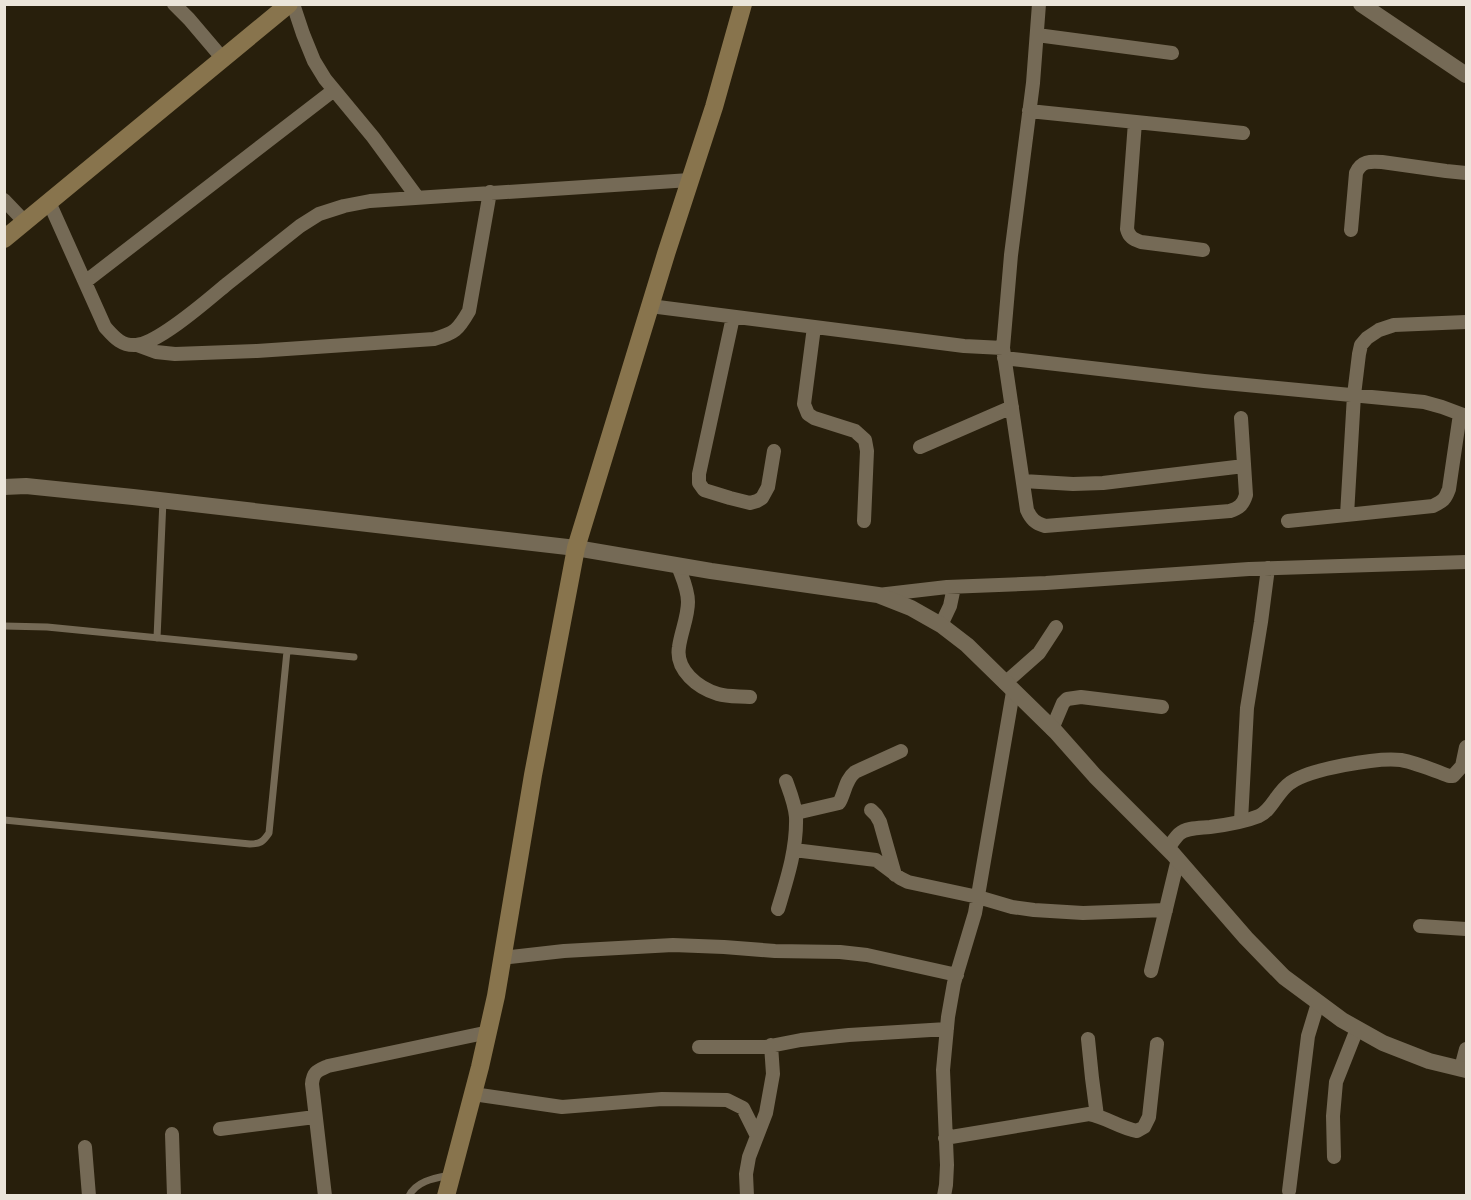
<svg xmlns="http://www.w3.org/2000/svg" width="1471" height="1200" font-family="'Source Serif 4',serif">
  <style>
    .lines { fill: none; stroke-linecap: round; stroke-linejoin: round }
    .service { stroke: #756a56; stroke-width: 7 }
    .minor { stroke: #756a56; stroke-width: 14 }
    .tertiary { stroke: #756a56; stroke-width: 16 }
    .secondary { stroke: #88744d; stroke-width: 18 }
  </style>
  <rect width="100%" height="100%" fill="#281f0c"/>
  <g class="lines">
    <path class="service" d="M4,626L47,627L354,657
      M157,638L163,500
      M4,820L250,844C260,844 263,842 269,833L287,651
      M409,1196C416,1181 435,1178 450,1175"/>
    <path class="minor" d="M174,4L189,19L223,59
      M293,4L303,34L314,61L325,79L373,137L417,197
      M1039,4L1033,83L1011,255L1003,348L1027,510C1031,519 1035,523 1045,526L1230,511C1239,508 1243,505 1246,495L1241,418
      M1037,35L1172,53
      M1029,111L1243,133
      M1135,122L1127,229C1129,237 1133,239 1141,242L1203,250
      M4,200L25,222
      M49,202L105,327C114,337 121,346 136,345C158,344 209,299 227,284C252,264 276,245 300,226L319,214L344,206L370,201L690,180
      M1351,230L1356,173C1361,161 1370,161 1382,162L1446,171L1466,173
      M85,282L334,90
      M650,306L964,346L1003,348
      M733,317L699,474V483L704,490L730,498L750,503L757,501L762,498L768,487L774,451
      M814,327L804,404L808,414L814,418L855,431L865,440L867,451L864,521
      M137,345L156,352L175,354L257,351L434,339C455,333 458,330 469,311L490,192
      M1004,358L1204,381L1424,402L1442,407L1466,416
      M920,447L1012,407
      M1023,481L1073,484L1103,483L1244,466
      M1347,515L1354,395L1359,354L1361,345L1367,338L1379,330L1394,325L1466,322
      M1288,521L1433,506C1443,501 1445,500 1449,489L1460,414
      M678,566C682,577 688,589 688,602C688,617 681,632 679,647C675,670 698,688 718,694C728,697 739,696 750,697
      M878,595L947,587L1046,583L1249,569L1466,562
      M941,625L950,606L954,587
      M1005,683L1039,653L1056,627
      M1052,729L1063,703L1067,699L1081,697L1162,707
      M871,810L876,815L880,822L895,875
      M796,813L839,803C845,793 845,780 855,772L901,751
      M1241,821L1247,708L1261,622L1268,568
      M1168,849C1171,844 1175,838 1179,834C1187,827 1200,828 1210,827C1226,825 1244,822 1259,816C1272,810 1277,792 1290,783C1309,769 1378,757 1401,760C1417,763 1433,770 1449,776H1453L1462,766L1466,747
      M794,850L876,860L900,878L908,882L978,897L1012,907L1034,910L1083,913L1166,910
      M778,909C787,879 797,849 796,817C795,804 790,792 786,781
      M1420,926L1466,929
      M502,958L564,951L673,945L724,947L775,951L840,952L867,955L957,975
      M1151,971L1178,859
      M1088,1039L1092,1078L1097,1116
      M699,1047H765L801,1040L849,1035L947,1029
      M1461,1068L1466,1049
      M473,1094L562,1107L662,1099L727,1100L743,1108L757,1136
      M220,1129L315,1117
      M172,1134L174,1196
      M945,1138L1089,1114C1106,1117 1120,1128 1137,1131L1144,1127L1149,1117L1157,1044
      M85,1147L89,1196
      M1334,1157L1333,1116L1336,1082L1357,1029
      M1289,1191L1308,1036L1318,1003
      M325,1196L312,1084C313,1072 317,1071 328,1066L489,1032
      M747,1196L746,1174L749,1157L766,1113L773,1074L771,1045
      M944,1196L946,1185L947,1165L943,1070L948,1017L954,983L975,913L1013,692"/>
    <path class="tertiary" d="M1361,4L1466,75
      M4,487L26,486L133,497L576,548L711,571L878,595L911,608L941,625L967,645L1056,732L1095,776L1173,854L1246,938L1284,977L1342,1020L1383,1043L1429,1061L1466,1070"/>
    <path class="secondary" d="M4,239L289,4
      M446,1196L480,1067L496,996L533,775L576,548L666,254L714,107L743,4"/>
  </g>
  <rect width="1471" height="1200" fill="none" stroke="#ebe5da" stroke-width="12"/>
</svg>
